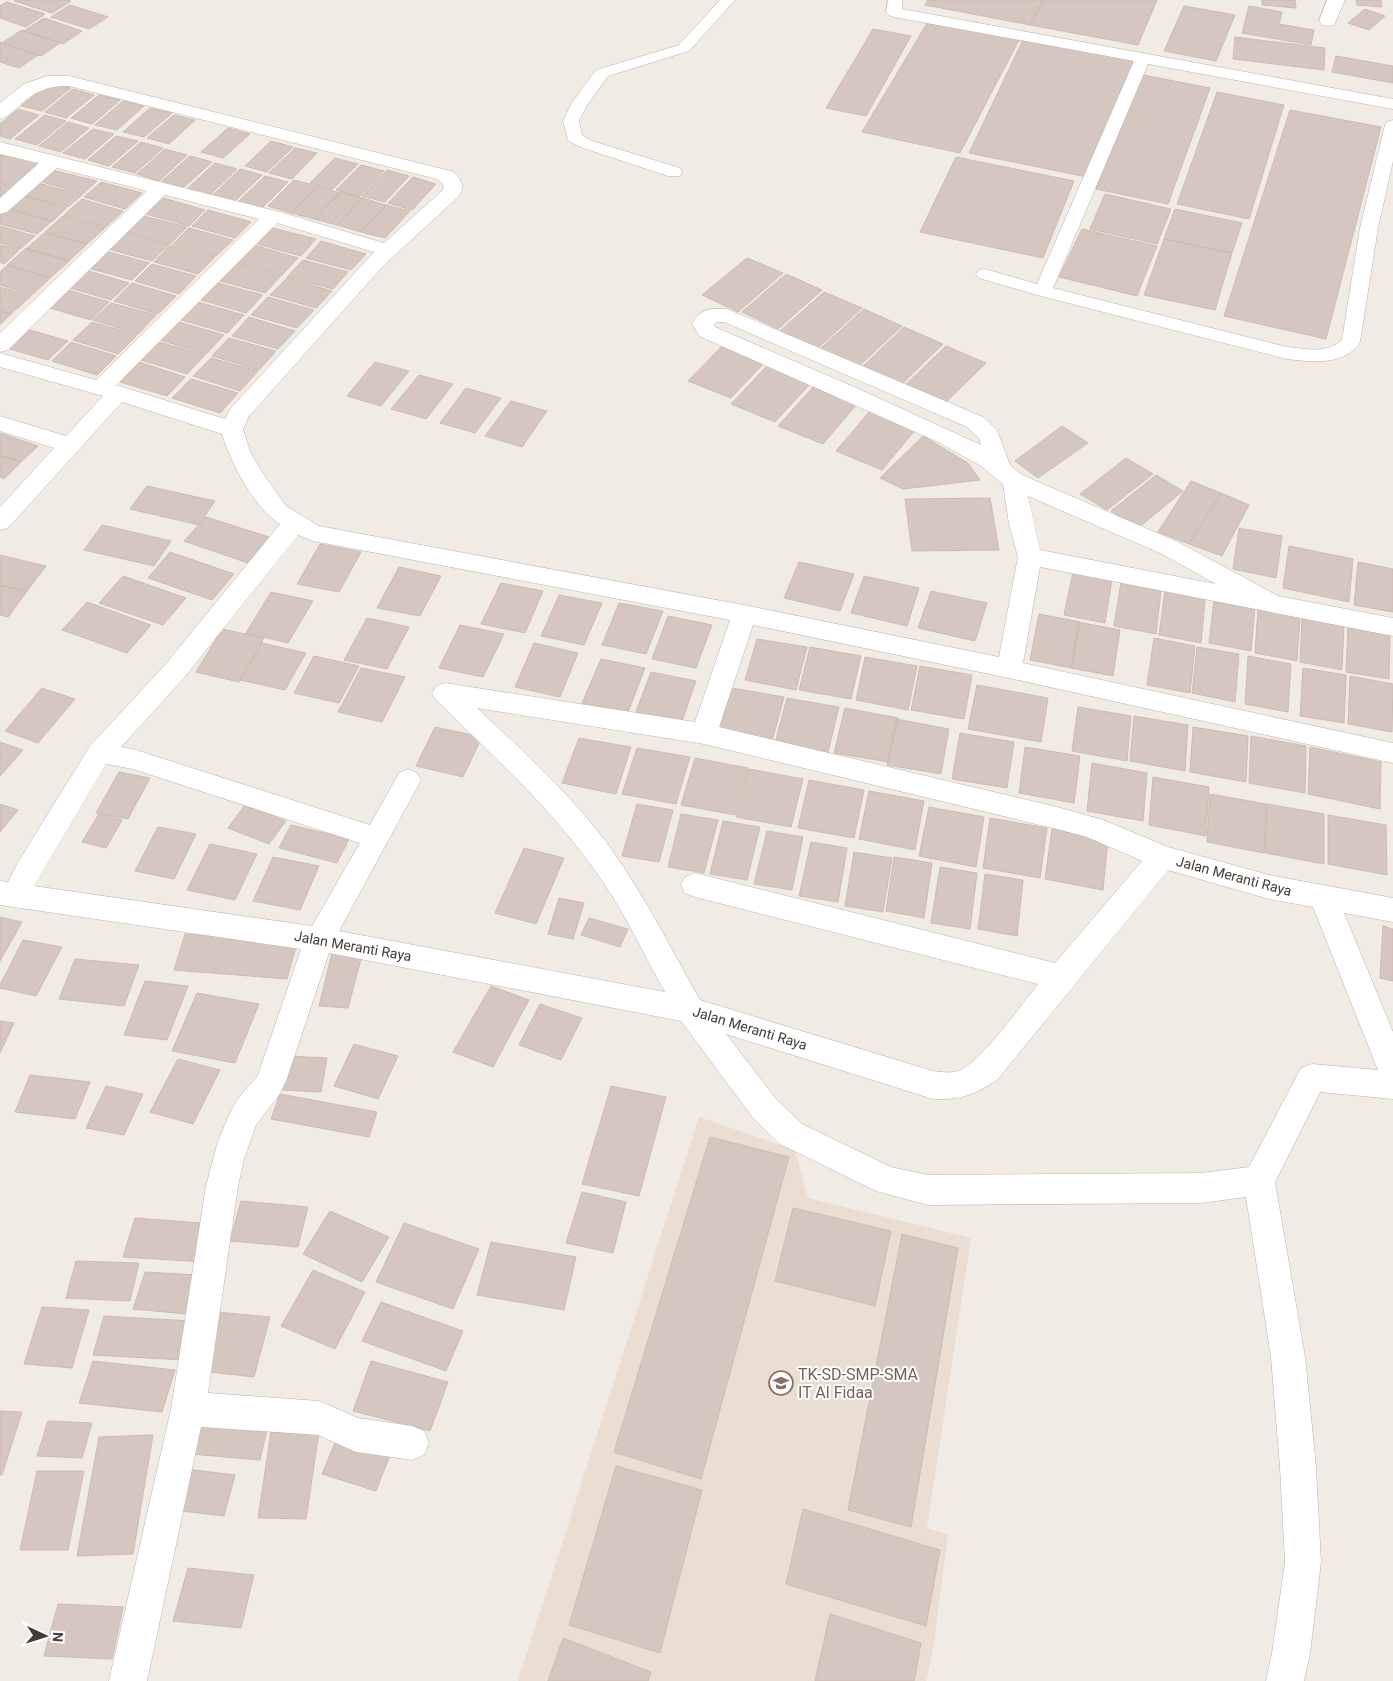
<svg xmlns="http://www.w3.org/2000/svg" width="1393" height="1681" font-family="Roboto,sans-serif">
  <style>
    .education { fill: #eaddd1 }
    .building { fill: #d5c7bf; stroke: #ccbbb0 }
    .lines { fill: none; stroke-linecap: round; stroke-linejoin: round }
    .lane-casing { stroke: #bcb1a9; stroke-width: 1 }
    .street-casing { stroke: #bcb1a9; stroke-width: 1 }
    .lane { fill: #fff; fill-rule: evenodd }
    .street { fill: #fff; fill-rule: evenodd }
    .labels { text-anchor: middle; dominant-baseline: central; stroke-width: 4; stroke-linejoin: round; paint-order: stroke }
    .street-label { font-size: 14px; fill: #443b36; stroke: #fff }
    .near-education-label { font-size: 16px; fill: #785e54; stroke: #fff; text-anchor: start }
  </style>
  <rect width="100%" height="100%" fill="#f1ebe6"/>
  <path class="education" d="M699,1117L795,1150L808,1198L971,1238L927,1528L948,1535L933,1650L926,1681H518Z"/>
  <path class="building" d="M16,0H66L71,1L52,13L14,1Z
    M928,0H1043L1030,25L925,5Z
    M1043,0H1157L1138,45L1030,25Z
    M1262,0H1295L1296,8L1262,5Z
    M1356,0H1381L1382,7L1357,5Z
    M7,2L45,14L26,27L0,18V6Z
    M70,5L108,17L89,29L51,17Z
    M1184,6L1235,15L1216,61L1164,51Z
    M1249,6L1282,12L1279,24L1314,30L1311,45L1242,33Z
    M1365,9L1385,16L1369,30L1348,23Z
    M44,18L82,31L63,44L24,31Z
    M929,20L1020,38L960,153L862,132Z
    M873,29L911,36L866,116L826,108Z
    M22,30L60,43L41,56L2,43Z
    M1235,37L1325,48L1324,70L1233,59Z
    M1023,40L1133,60L1087,177L969,153Z
    M0,42L38,55L19,68L0,62Z
    M1336,56L1393,66V83L1332,72Z
    M1143,75L1210,88L1168,204L1096,189Z
    M50,83L71,88L42,111L21,106Z
    M73,89L94,95L66,118L45,112Z
    M1217,92L1284,105L1249,219L1177,204Z
    M99,95L120,100L92,124L71,118Z
    M123,101L144,106L117,130L95,125Z
    M150,108L172,113L144,137L123,132Z
    M18,109L39,115L10,139L0,136V124Z
    M1290,110L1381,127L1326,339L1224,316Z
    M45,115L66,121L37,145L15,139Z
    M174,115L195,120L169,144L147,138Z
    M68,122L89,128L61,152L39,146Z
    M228,128L250,134L223,158L201,152Z
    M93,129L114,134L85,159L63,153Z
    M116,136L138,141L109,166L88,160Z
    M271,141L293,147L267,172L245,166Z
    M141,142L163,148L135,173L112,167Z
    M295,148L317,153L292,179L269,173Z
    M165,149L187,155L159,181L137,174Z
    M0,155L40,165L16,186L0,182Z
    M190,156L212,162L184,187L162,181Z
    M956,157L1074,181L1043,258L920,232Z
    M335,158L358,164L333,189L310,183Z
    M215,163L237,169L210,195L187,189Z
    M361,165L384,171L359,197L336,190Z
    M240,169L262,175L235,201L213,195Z
    M52,170L97,181L83,194L39,181Z
    M387,170L409,176L385,202L362,196Z
    M265,176L288,182L261,209L238,202Z
    M413,177L436,184L412,210L388,203Z
    M294,180L317,186L291,213L268,206Z
    M101,182L142,193L125,209L84,197Z
    M0,183L14,187L0,199Z
    M38,183L82,195L68,207L23,195Z
    M318,186L340,193L314,219L291,213Z
    M340,192L363,198L337,225L314,219Z
    M1105,194L1171,209L1157,244L1090,229Z
    M22,195L66,208L53,221L8,208Z
    M163,198L205,210L189,226L146,214Z
    M363,198L386,205L361,232L337,225Z
    M82,199L123,211L106,227L64,215Z
    M386,205L410,211L385,238L361,232Z
    M7,209L52,221L37,234L0,224V215Z
    M1175,209L1242,223L1232,253L1164,239Z
    M208,210L251,222L235,238L192,226Z
    M63,216L105,228L87,244L45,232Z
    M144,216L187,227L170,244L127,232Z
    M0,226L35,236L20,249L0,243Z
    M189,228L233,240L216,256L173,244Z
    M273,228L316,239L301,256L257,244Z
    M1082,229L1157,246L1137,296L1059,277Z
    M44,233L87,244L69,261L26,249Z
    M126,233L169,245L152,261L108,249Z
    M1164,239L1232,253L1215,310L1144,295Z
    M321,241L366,254L351,270L306,258Z
    M0,245L19,250L4,264L0,262Z
    M171,245L215,257L198,274L154,262Z
    M254,245L298,258L282,275L238,262Z
    M26,248L69,261L50,278L7,265Z
    M106,251L149,263L132,280L88,268Z
    M747,258L783,273L738,312L702,295Z
    M303,260L348,272L333,289L287,277Z
    M237,263L281,276L265,293L220,281Z
    M152,264L196,276L179,294L135,281Z
    M8,265L50,278L32,295L0,285V272Z
    M85,270L129,283L111,300L67,287Z
    M786,274L822,290L778,329L742,312Z
    M287,278L332,291L316,308L270,295Z
    M132,283L176,296L158,314L114,301Z
    M218,283L263,295L246,313L201,300Z
    M0,287L31,296L11,314L0,310Z
    M65,289L109,302L91,320L46,307Z
    M824,292L862,308L818,348L780,331Z
    M268,297L314,310L297,328L251,315Z
    M198,302L244,315L227,333L181,320Z
    M111,303L156,315L138,334L93,320Z
    M864,309L902,326L859,366L820,349Z
    M0,311L11,314L0,325Z
    M249,317L295,331L278,349L232,336Z
    M92,322L137,335L118,354L73,340Z
    M179,322L224,335L206,354L160,340Z
    M904,327L943,344L900,386L861,368Z
    M23,328L68,341L48,360L3,347Z
    M229,338L276,351L259,370L212,356Z
    M71,342L116,356L97,375L52,361Z
    M159,342L205,355L187,374L141,360Z
    M724,344L766,361L731,398L688,381Z
    M946,346L986,363L943,405L903,387Z
    M211,358L258,371L240,391L193,376Z
    M139,362L185,377L167,396L120,382Z
    M375,362L409,371L381,406L347,396Z
    M767,366L811,383L775,422L731,404Z
    M419,375L453,384L426,419L391,409Z
    M191,379L238,393L220,413L172,398Z
    M813,387L857,404L823,444L778,426Z
    M466,388L501,398L475,433L440,423Z
    M511,401L547,411L522,447L485,436Z
    M870,411L916,429L882,470L836,451Z
    M1062,426L1088,443L1038,478L1015,461Z
    M0,433L38,446L21,462L0,455Z
    M923,436L968,463L980,480L903,489L880,478Z
    M0,455L21,462L4,479L0,477Z
    M1126,458L1153,474L1107,510L1080,494Z
    M1156,475L1183,491L1138,528L1111,511Z
    M1191,481L1221,493L1189,544L1158,532Z
    M147,486L215,501L199,525L130,509Z
    M1221,493L1249,505L1222,556L1189,544Z
    M990,498L999,550L912,551L905,499Z
    M206,517L269,537L248,563L184,541Z
    M102,525L171,541L154,566L84,550Z
    M1239,528L1282,536L1276,578L1233,569Z
    M320,544L361,552L339,592L297,584Z
    M1289,546L1353,559L1349,602L1283,588Z
    M170,552L234,574L212,600L148,578Z
    M0,555L46,566L27,591L0,585Z
    M799,562L854,574L840,611L784,598Z
    M1358,562L1393,569V612L1354,605Z
    M399,567L441,576L420,616L377,608Z
    M1073,572L1112,579L1105,623L1064,615Z
    M123,576L186,598L163,625L99,603Z
    M864,576L919,588L907,626L851,613Z
    M1121,582L1161,590L1156,634L1114,626Z
    M501,583L543,591L525,633L481,624Z
    M0,585L27,591L8,617L0,615Z
    M931,591L987,603L975,641L918,628Z
    M1165,591L1205,599L1201,643L1159,635Z
    M271,592L313,601L288,643L246,633Z
    M559,595L602,603L584,645L541,636Z
    M1214,599L1255,606L1251,651L1209,643Z
    M87,602L151,625L127,653L62,630Z
    M619,603L663,611L646,654L602,645Z
    M1258,608L1300,616L1297,661L1255,653Z
    M1039,614L1080,622L1072,668L1030,660Z
    M668,616L712,625L696,668L652,659Z
    M1302,617L1344,624L1342,670L1300,662Z
    M367,618L409,627L387,669L344,660Z
    M1078,622L1120,630L1113,676L1071,668Z
    M460,625L504,634L483,677L439,668Z
    M1348,626L1390,633L1389,679L1346,672Z
    M222,629L264,638L239,682L196,672Z
    M1154,638L1195,646L1190,693L1147,685Z
    M757,639L807,647L796,690L745,680Z
    M262,643L306,653L285,690L240,680Z
    M534,643L578,653L560,697L515,687Z
    M810,647L861,656L851,699L799,690Z
    M1197,647L1239,654L1235,702L1192,693Z
    M314,656L359,666L339,703L294,693Z
    M1248,656L1291,664L1288,712L1245,704Z
    M865,657L917,666L908,710L856,700Z
    M601,659L645,668L628,712L582,703Z
    M920,666L972,675L964,719L911,710Z
    M361,668L405,677L382,722L338,712Z
    M1303,668L1346,675L1344,723L1300,716Z
    M651,672L696,681L680,727L634,717Z
    M1350,676L1393,684L1392,732L1348,724Z
    M977,685L1048,698L1041,742L968,729Z
    M42,688L75,699L38,743L5,731Z
    M732,688L784,697L772,741L719,732Z
    M787,698L839,707L828,752L775,743Z
    M1078,707L1131,716L1127,761L1072,751Z
    M845,708L898,718L888,762L834,753Z
    M1134,716L1188,725L1185,771L1130,761Z
    M896,719L949,729L941,774L887,765Z
    M435,727L482,737L463,777L416,766Z
    M1193,727L1248,736L1246,782L1190,772Z
    M960,733L1014,742L1007,788L952,779Z
    M1251,736L1306,746L1305,793L1249,783Z
    M579,738L631,747L616,794L562,783Z
    M0,742L23,750L0,776Z
    M1025,747L1080,756L1074,803L1019,793Z
    M1310,747L1381,762L1380,809L1308,794Z
    M637,748L690,757L676,804L622,794Z
    M695,758L748,768L735,815L681,805Z
    M1092,763L1147,773L1143,821L1087,811Z
    M749,769L803,779L791,827L736,817Z
    M119,772L150,778L128,819L96,813Z
    M1153,777L1209,787L1206,836L1149,825Z
    M809,780L864,790L854,838L798,828Z
    M869,791L924,801L915,850L859,839Z
    M1210,794L1266,804L1264,853L1207,842Z
    M0,804L18,810L0,832Z
    M637,804L673,810L659,862L622,856Z
    M1267,804L1324,814V864L1265,853Z
    M245,805L286,821L269,844L228,828Z
    M929,807L984,817L976,867L919,856Z
    M99,814L122,820L106,848L82,842Z
    M681,814L718,820L704,873L668,867Z
    M1328,815L1386,825L1387,875L1328,864Z
    M990,818L1047,828L1040,878L983,868Z
    M723,821L760,827L747,880L710,874Z
    M291,825L349,839L337,863L279,848Z
    M158,827L196,834L174,879L135,871Z
    M1052,829L1108,839L1103,890L1045,879Z
    M767,831L803,837L792,890L754,884Z
    M811,842L847,848L838,902L799,896Z
    M210,844L257,854L235,900L187,890Z
    M524,848L564,858L536,924L495,913Z
    M854,852L892,858L883,912L845,906Z
    M273,857L319,866L300,910L253,901Z
    M894,857L932,863L924,918L886,911Z
    M940,867L977,873L970,929L931,923Z
    M985,874L1023,880L1017,936L978,929Z
    M559,898L584,903L573,939L548,934Z
    M0,917L22,922L0,961Z
    M589,918L628,929L620,947L581,935Z
    M1383,926L1393,929V981L1380,978Z
    M185,934L297,943L287,979L174,970Z
    M23,940L62,947L36,996L0,988V985Z
    M332,953L362,955L348,1008L319,1006Z
    M75,959L139,965L124,1006L59,999Z
    M145,981L188,986L167,1040L124,1035Z
    M491,986L529,1000L493,1067L453,1052Z
    M197,993L259,1004L235,1063L172,1051Z
    M540,1004L582,1018L561,1060L519,1045Z
    M0,1021L14,1023L0,1053Z
    M354,1044L398,1056L378,1099L334,1086Z
    M288,1056L327,1058L321,1092L281,1090Z
    M178,1059L220,1070L193,1124L150,1112Z
    M30,1075L90,1082L75,1119L15,1112Z
    M106,1086L143,1094L124,1135L86,1128Z
    M611,1086L666,1097L639,1196L582,1184Z
    M280,1094L377,1112L369,1137L271,1119Z
    M710,1137L789,1157L701,1479L614,1452Z
    M582,1192L626,1202L613,1253L566,1243Z
    M241,1201L308,1207L298,1247L230,1241Z
    M793,1208L891,1231L875,1306L775,1281Z
    M330,1211L389,1237L362,1282L303,1254Z
    M135,1218L214,1224L204,1262L123,1257Z
    M404,1223L479,1249L453,1309L376,1282Z
    M902,1234L958,1248L911,1527L848,1510Z
    M491,1242L576,1257L564,1310L477,1295Z
    M76,1261L139,1263L130,1301L66,1298Z
    M313,1270L365,1292L335,1349L281,1326Z
    M145,1272L198,1275L187,1314L133,1309Z
    M381,1302L463,1331L446,1371L362,1341Z
    M42,1307L89,1310L72,1368L24,1364Z
    M218,1312L270,1317L254,1377L201,1371Z
    M104,1316L192,1321L183,1360L93,1355Z
    M93,1361L175,1370L162,1412L79,1403Z
    M371,1361L448,1382L430,1431L353,1411Z
    M0,1411L22,1412L2,1475H0Z
    M191,1413L269,1420L260,1460L180,1453Z
    M48,1421L92,1423L82,1458L37,1456Z
    M271,1432H319L306,1519L258,1518Z
    M153,1435L133,1554L77,1556L99,1437Z
    M337,1438L390,1455L376,1491L322,1474Z
    M616,1466L702,1490L660,1653L569,1625Z
    M186,1469L235,1475L224,1516L174,1510Z
    M37,1471H84L68,1550H20Z
    M803,1509L940,1550L926,1626L786,1584Z
    M188,1568L254,1575L241,1628L173,1621Z
    M58,1604L123,1607L112,1659L44,1656Z
    M830,1614L921,1643L914,1681H815Z
    M563,1638L651,1672L648,1681H548Z"/>
  <g class="lines">
    <g class="lane-casing">
      <path id="lane" d="M720,0H735L689,51L608,76L587,105L579,121L582,135L592,141L680,168L682,172L680,176H668L580,147L568,140L563,121L571,104L596,70L679,45Z
        M888,0H902V9L1393,99V109L1148,64L1053,288L1287,347C1306,349 1327,354 1342,340L1360,228L1385,125L1387,122L1393,120V161L1378,228L1360,342C1345,366 1312,362 1287,359L1037,295L979,278L976,274L979,270L985,269L1037,284L1134,61L894,17L889,15L886,12Z"/>
    </g>
    <g class="street-casing">
      <path id="street" d="M1327,0H1345L1334,25L1328,26L1322,25L1319,21Z
        M47,76H69L451,171C460,177 466,185 459,196L383,266L249,416L243,429L251,454L264,475L286,506L319,526L744,605L999,657L1018,557L1009,524L1003,484L981,466L938,442L699,336L692,323C702,308 710,308 727,309L983,417L997,430L1010,465L1022,475L1178,542L1278,596L1393,618V636L1040,567L1023,663L1393,743V763L1009,678L753,625L719,727L1057,807L1103,820L1168,847L1269,875L1393,898V922L1344,913L1393,1032V1099L1320,1092L1275,1182L1305,1357L1316,1467L1321,1562L1310,1653L1304,1681H1266L1272,1653L1285,1562L1280,1467L1271,1357L1246,1197L1201,1203L928,1205L876,1191L780,1144L754,1119L681,1021L329,953L286,1081L279,1095L256,1125L244,1159L238,1186L208,1393L319,1401L358,1418L412,1426L424,1431L429,1443L424,1455L412,1460L356,1452L318,1435L201,1427L147,1681H109L171,1409L206,1186L218,1141L230,1113L237,1100L258,1075L301,949L0,905V881L8,882L17,864L90,746L165,665L280,524C254,508 231,463 222,434L122,402L8,528L0,530V507L54,448L0,431V416L66,436L103,396L0,367V353L96,380L259,219L165,195L8,350L0,352V333L147,191L57,168L7,212L0,214V198L39,163L0,154V142L280,212L384,243L443,190C444,184 442,182 437,179L69,86C48,86 35,91 19,106C13,111 8,117 0,119V103L24,84ZM277,223L374,252L231,408L225,419L116,385ZM716,322H724L967,427L979,438L981,445L861,390L715,327L714,324ZM1028,496L1162,554L1216,584L1040,550ZM298,535L313,541L730,620L695,722L445,683L436,686L432,693L436,700C495,758 557,813 603,882C626,915 645,957 665,992L339,931L421,780L417,773L408,769L399,773L370,825L133,749L121,747L183,679ZM477,708L704,744L1057,829L1087,837L1142,861L1055,963L695,873L685,877L681,885L685,893L695,897L1038,984C1023,1003 980,1063 960,1070C952,1074 942,1072 933,1071L700,1000C675,956 652,910 624,868C585,807 529,757 477,708ZM106,764L133,769L360,843L312,926L34,886ZM1168,870L1269,899L1313,907L1378,1070L1312,1064L1301,1068L1249,1167L1201,1173L928,1175L891,1167L802,1124L776,1099L726,1034L933,1099C961,1100 975,1095 998,1079Z"/>
    </g>
    <use href="#lane" class="lane"/>
    <use href="#street" class="street"/>
  </g>
  <defs>
    <g id="school-ring" transform="scale(1.25)"><circle r="9.5" fill="#fff" stroke="#8d6e63" stroke-width="1.5"/><path d="M0-5L7-2L0 1L-7-2ZM-4 1L0 2.5L4 1V4Q0 6-4 4Z" fill="#8d6e63"/></g>
  </defs>
  <g fill-rule="evenodd">
    <use href="#school-ring" x="781" y="1383"/>
  </g>
  <g class="labels">
    <g class="street-label">
      <text transform="translate(1234 876) rotate(15)">Jalan Meranti Raya</text>
      <text transform="translate(353 946) rotate(10)">Jalan Meranti Raya</text>
      <text transform="translate(750 1028) rotate(17)">Jalan Meranti Raya</text>
    </g>
    <g class="near-education-label">
      <text x="798" y="1374">TK-SD-SMP-SMA<tspan x="798" dy="18">IT Al Fidaa</tspan></text>
    </g>
  </g>
  <g transform="translate(45 1636) rotate(94)" stroke="#ffffff" stroke-width="4" paint-order="stroke">
  <path d="M0-4L9 19L0 12L-9 19Z" fill="#443b36"/>
  <text y="-8" font-size="14" font-weight="bold" text-anchor="middle" fill="#443b36">N</text>
  </g>
</svg>
